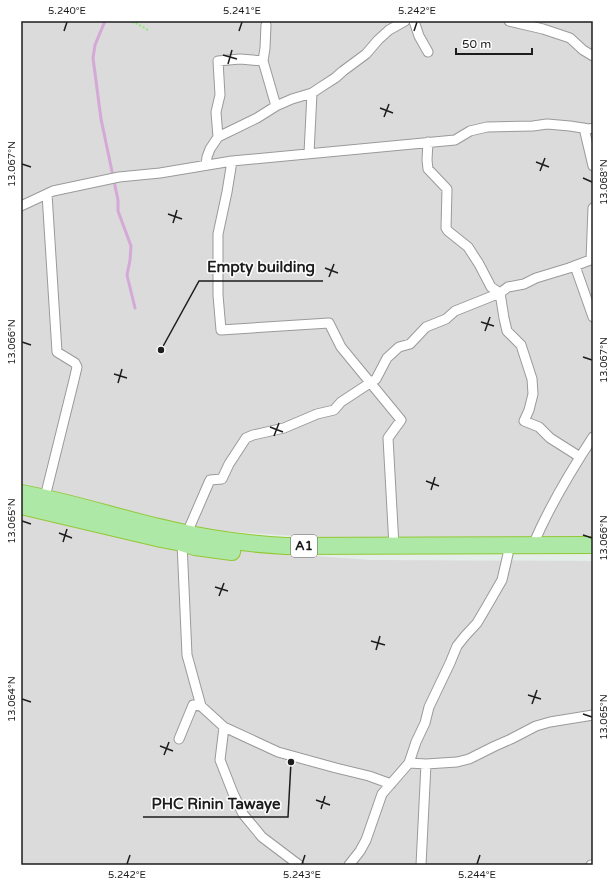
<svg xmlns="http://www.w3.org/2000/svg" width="614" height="886" font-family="'Varela Round',sans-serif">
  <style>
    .residential { fill: #dadbda }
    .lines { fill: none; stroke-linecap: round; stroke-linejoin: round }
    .stream { stroke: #d4a8d7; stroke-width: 3 }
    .minor-casing { stroke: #9a9a9a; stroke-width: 11 }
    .trunk-casing { stroke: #93c835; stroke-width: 18 }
    .path { stroke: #8dec76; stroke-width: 2; stroke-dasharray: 2 2; stroke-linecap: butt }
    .minor { stroke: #fff; stroke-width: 9 }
    .trunk { stroke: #aee8a6; stroke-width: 16 }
    .ticks { fill: none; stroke: #1d1d1d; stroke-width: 1.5 }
    .labels { text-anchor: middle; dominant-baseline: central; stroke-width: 3; stroke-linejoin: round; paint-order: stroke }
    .shield { fill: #fff; stroke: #616161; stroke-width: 1 }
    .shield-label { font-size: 13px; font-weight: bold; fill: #1d1d1d }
    .leader { fill: none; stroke: #1d1d1d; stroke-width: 1.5 }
    .callout-dot { fill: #1d1d1d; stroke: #fff; stroke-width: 1.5 }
    .callout-label { font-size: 15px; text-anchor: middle; font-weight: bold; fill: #1d1d1d; stroke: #fff; stroke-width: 3; stroke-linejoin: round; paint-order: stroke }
    .neatline { fill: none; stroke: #1d1d1d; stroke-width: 1.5 }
    .ticks-label { font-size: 10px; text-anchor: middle; fill: #1d1d1d }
  </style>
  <rect width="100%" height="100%" fill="#e4ede7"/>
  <path class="residential" d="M21,21H593V545L373,541L175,528L21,498Z
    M21,508L168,545L370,560L593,561V865H21Z"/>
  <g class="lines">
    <path class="stream" d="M105,21L95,45L93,58L101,119L118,200V211L131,246L130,260L127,275L135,308"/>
    <g class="minor-casing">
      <path id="minor" d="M414,21L419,36L428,52
        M509,21L543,29L570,38L583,50L593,56
        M266,25L265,48L263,61L276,106
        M584,128L593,166
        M218,137L216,112L220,95L218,61L240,59L263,61
        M428,142L427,160L428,169L447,189L446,228L448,231L468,247L479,264L491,287L500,293L504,318L507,331L521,345L532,379L533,394L529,410L524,421L539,427L550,438L580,457
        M309,153L312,93
        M232,161L227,192L218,234V295L221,330L329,323L341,347L401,420L388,438L394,546
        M206,164L207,157L210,149L218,137L257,118L276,106L292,99L312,93L321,87L335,78L343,71L366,54L378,40L389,30L405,21
        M21,206L53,191L119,177L160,173L232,161L455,140L470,131L487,127L533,126L547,124L570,126L589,129L593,128
        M591,260L593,208
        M575,266L593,317
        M45,497L74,380L77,367L75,363L57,352L47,194
        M187,533L210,480L222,479L229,464L246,438L253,435L284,428L317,414L334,410L341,402L376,379L387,358L399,347L410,344L426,327L446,319L455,311L500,293L508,287L524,284L536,278L569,268L593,259
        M182,543L187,655L201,706L224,727L220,760L233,793L243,814L262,837L299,865
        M533,545C549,507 570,472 593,437
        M224,727L278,752L336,768L369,776L391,784
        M179,739L193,705L201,706
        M409,763L426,764L457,762L469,759L495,746L511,739L536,726L550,722L593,715
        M349,865L360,851L366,840L382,794L409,763L416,742L425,723L429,707L450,663L457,646L465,636L477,623L487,606L502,580L508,554
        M421,865L426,764
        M591,865H593"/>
    </g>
    <g class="trunk-casing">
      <path id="trunk" d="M21,493C72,502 121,519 172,530C210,539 248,544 286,546L593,545
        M21,506L161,539L182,543L195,547L232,552"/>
    </g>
    <path class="path" d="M128,21L138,24L148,30"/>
    <use href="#minor" class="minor"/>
    <use href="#trunk" class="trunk"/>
  </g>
  <path class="ticks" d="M64,31L67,22M239,31L242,22M414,31L417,22M223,55L237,59M228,64L232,50M380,108L393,113M384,117L389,104M536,162L549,167M22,164L31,167M540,171L545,158M583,178L592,182M168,214L182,219M173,223L177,210M325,268L338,273M329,277L334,264M481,322L494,326M485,331L490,317M22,342L31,345M583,357L592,360M114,374L127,378M118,383L122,369M270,427L283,432M274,436L279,423M426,481L439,486M431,490L435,477M22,521L31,524M59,533L72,538M583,535L592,538M63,542L67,529M215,587L228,591M219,596L224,583M371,641L385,645M376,650L380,636M528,695L541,699M22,699L31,702M532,704L537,690M583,714L592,717M160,746L173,751M164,755L169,742M316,800L330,805M321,809L325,796M127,864L130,855M302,864L305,855M477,864L480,855"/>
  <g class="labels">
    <rect class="shield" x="291" y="535" width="26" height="22" rx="3"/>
    <g class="shield-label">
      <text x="304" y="546">A1</text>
    </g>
  </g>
  <path class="leader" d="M161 350L199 281H323M291 762L288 817H143"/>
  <g class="callout-dot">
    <circle cx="161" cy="350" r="4"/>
    <circle cx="291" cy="762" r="4"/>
  </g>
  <g class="callout-label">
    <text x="261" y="272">Empty building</text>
    <text x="216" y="809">PHC Rinin Tawaye</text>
  </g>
  <rect width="614" height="886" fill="none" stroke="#ffffff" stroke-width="44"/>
  <path d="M456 48v6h76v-6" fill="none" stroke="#1d1d1d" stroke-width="2"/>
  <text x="462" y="48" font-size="12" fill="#1d1d1d" stroke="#ffffff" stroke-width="3" paint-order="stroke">50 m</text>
  <rect x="22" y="22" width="570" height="842" class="neatline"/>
  <g class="ticks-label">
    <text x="67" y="14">5.240°E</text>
    <text x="242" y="14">5.241°E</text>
    <text x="417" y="14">5.242°E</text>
    <text transform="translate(11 164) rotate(-90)" y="4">13.067°N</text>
    <text transform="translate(603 182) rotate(-90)" y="4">13.068°N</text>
    <text transform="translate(11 342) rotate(-90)" y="4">13.066°N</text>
    <text transform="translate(603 360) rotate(-90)" y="4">13.067°N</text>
    <text transform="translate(11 521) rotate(-90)" y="4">13.065°N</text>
    <text transform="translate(603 538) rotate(-90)" y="4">13.066°N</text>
    <text transform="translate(11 699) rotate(-90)" y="4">13.064°N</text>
    <text transform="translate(603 717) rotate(-90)" y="4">13.065°N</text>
    <text x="127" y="878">5.242°E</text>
    <text x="302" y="878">5.243°E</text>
    <text x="477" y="878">5.244°E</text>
  </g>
</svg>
